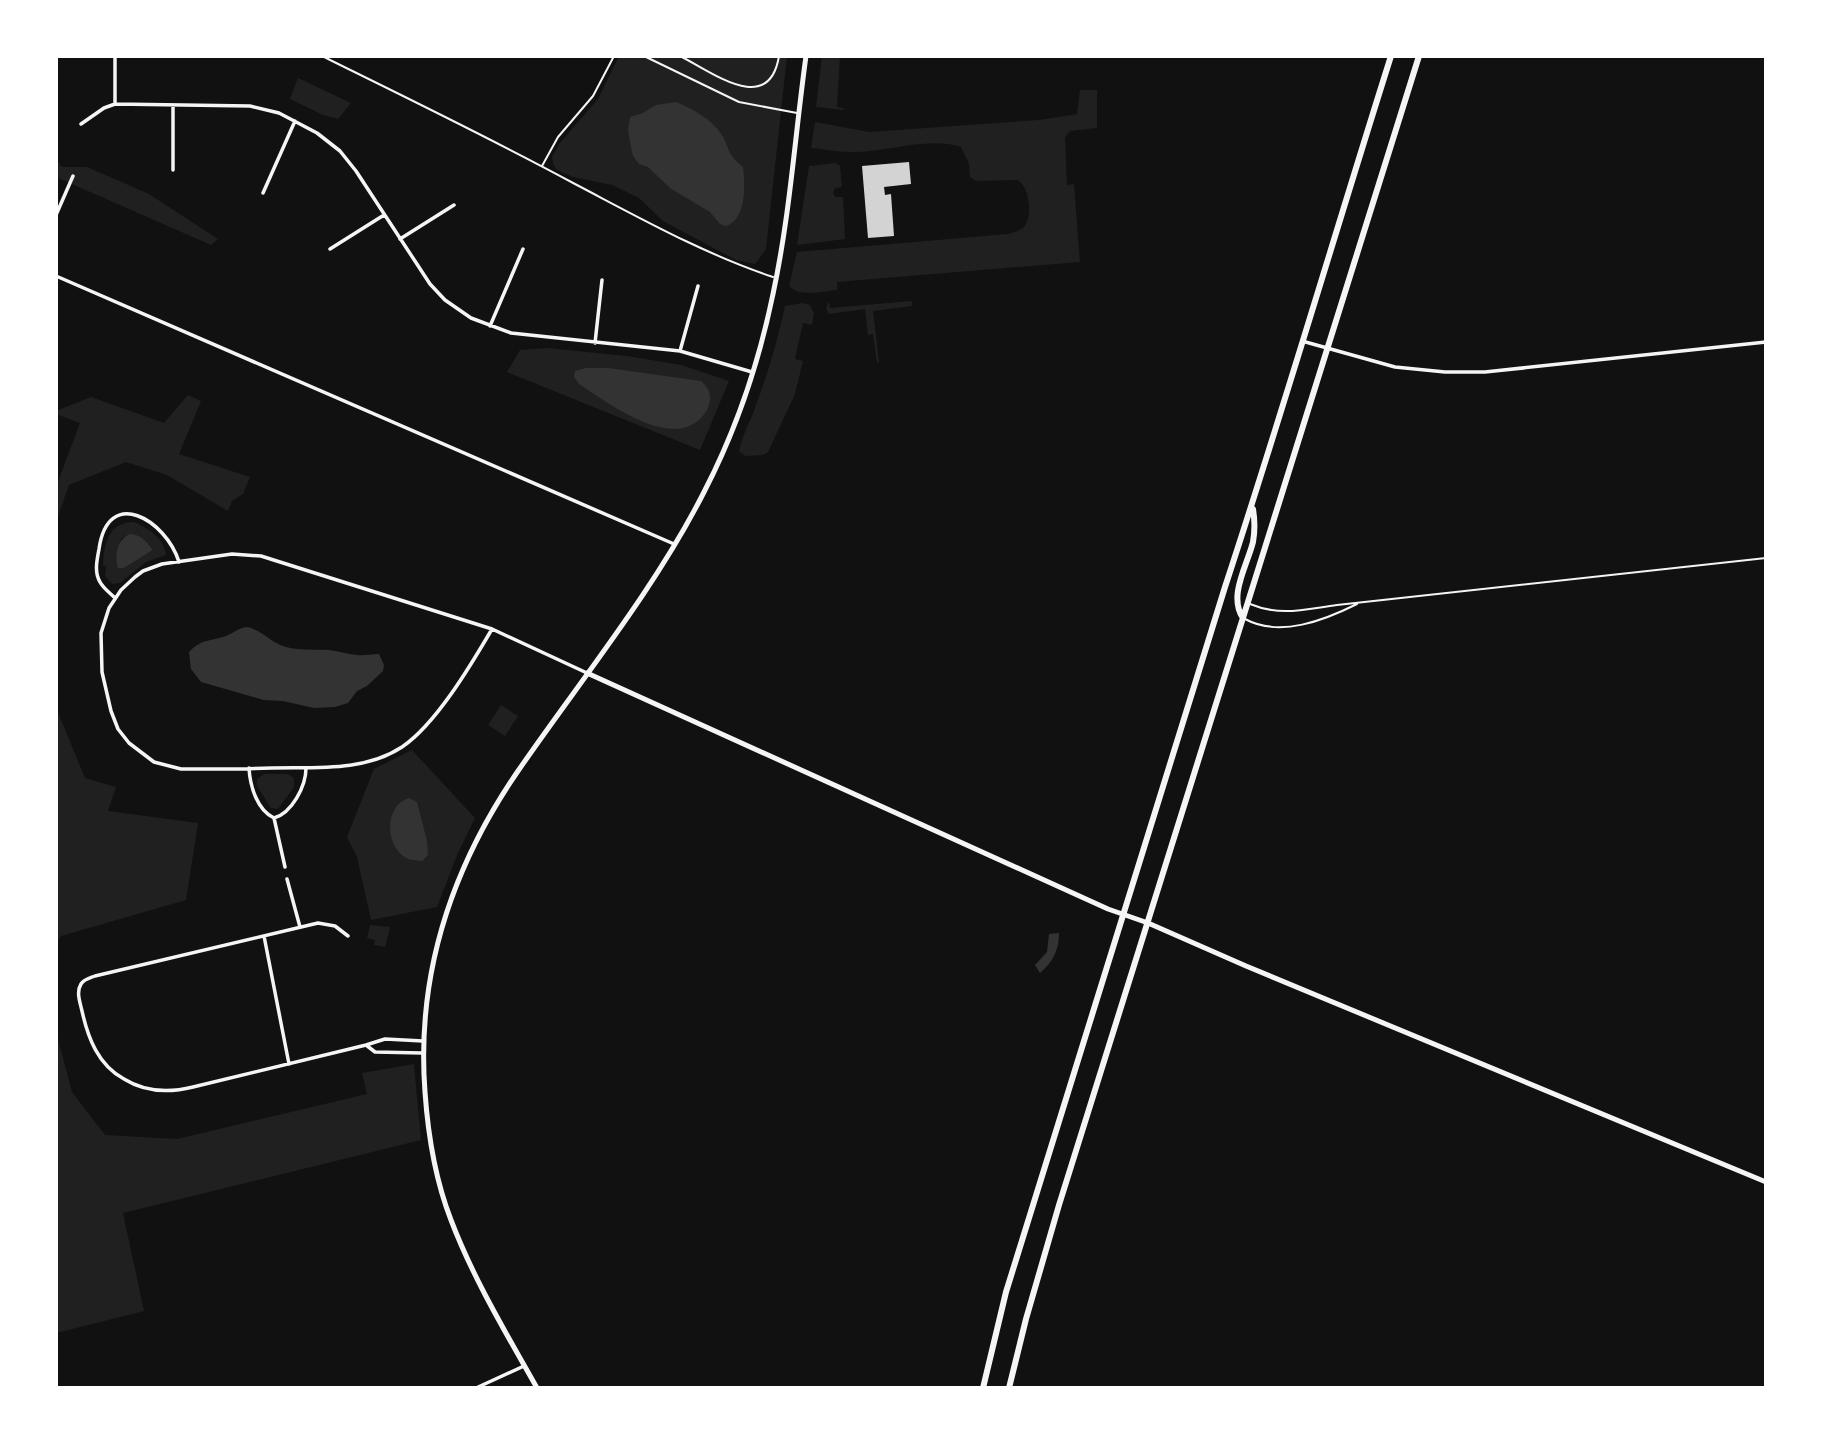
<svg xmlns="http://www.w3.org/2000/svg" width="1822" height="1444" font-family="'Sofia Sans Condensed',sans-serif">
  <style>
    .green { fill: #202020; fill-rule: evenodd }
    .water { fill: #333 }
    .building { fill: #d3d3d3 }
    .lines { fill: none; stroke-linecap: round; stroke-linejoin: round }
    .service { stroke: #f5f5f5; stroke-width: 2 }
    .minor { stroke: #f5f5f5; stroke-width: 3.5 }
    .tertiary { stroke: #f5f5f5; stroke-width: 5 }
    .secondary { stroke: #f5f5f5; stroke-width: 5 }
    .primary { stroke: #f5f5f5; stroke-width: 6 }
  </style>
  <rect width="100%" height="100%" fill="#111"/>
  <path class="green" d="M619,56H787L766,249L755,264L736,260L663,221L639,198L612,185L573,177L557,170L553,164L552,157L560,143L598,99Z
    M822,56H840L837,107L844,108L843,110L816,107Z
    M298,78L351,103L338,119L323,115L290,99Z
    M1080,90H1097V128L1070,131L1065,138L1067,185L1074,184L1080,262L837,282V290C823,291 800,298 789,286L797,252L1008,234C1013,232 1020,231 1024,227C1033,217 1030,186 1017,180L976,181L970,177L969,164L961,147C927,136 885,153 850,152C837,152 824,149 811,148L815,122L869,132L1039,120L1077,114Z
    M56,159L62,167H87L149,194L218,239L211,245L56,177Z
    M836,163L840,166L842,187L835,188L833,193L835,197H843L845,239L797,245L809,166Z
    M829,301L830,308L912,301V306L873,311L879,362L877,363L873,334L868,335L865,309L829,314L826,308Z
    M803,303L810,305L814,313L812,325L803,323L795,359L803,361L795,394L768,452L763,455L745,456L739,451C742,435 751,421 756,405C768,373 778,339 785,306Z
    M547,348L627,356L681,365L729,381L700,450L507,372L520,350Z
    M188,395L201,401L179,454L250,477L243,494L232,501L228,511L167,475L126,462L69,485L56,522V487L80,423L56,414V411L91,397L164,423Z
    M134,522C148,528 164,538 166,555L146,562L120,583L112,584L105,576L106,566H103C104,544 108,522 134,522ZM129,534C140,533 147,542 153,550L124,568L117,551L122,538Z
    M56,671L57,710L85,778L116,787L108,811L198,823L186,900L61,936L56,944Z
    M501,705L518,716L505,736L488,725Z
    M412,750L475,818L457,855L437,907L371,920L357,857L347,837L374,769Z
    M264,774H288L294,778V787L278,809L271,808L257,786V779Z
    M370,925L390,927L385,947L374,945L375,940L367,938Z
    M56,1031L72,1092L105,1135L177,1139L367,1094L362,1073L414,1064L421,1140L123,1213L144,1311L56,1333Z"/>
  <path class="water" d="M676,102C693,109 711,119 722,135C731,151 726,153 743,167C745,185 747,219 726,226L720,224L710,212L670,188L648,167L639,164L633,156L630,142L628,130L630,117L643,113L656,105Z
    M586,368H608L701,381C710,389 713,398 707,410C679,457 610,404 579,384L574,377L575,371Z
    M129,534C140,533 147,542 153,550L124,568H118C114,557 117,540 129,534Z
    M247,627C262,630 271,643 286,647C299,651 314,649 329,650C338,651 347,654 357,655C364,656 371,654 379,654L384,665L383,671L367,686L357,691L348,703L335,707L314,708L283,701L264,700L201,682L191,669L189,652C203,638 209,642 226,636C234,633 238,628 247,627Z
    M409,798L417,802L427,841L428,855L422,861C414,860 406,860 401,854C384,839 387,804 409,798Z
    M1059,933C1059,950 1053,962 1040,973L1035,965L1047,952L1049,934Z"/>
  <path class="building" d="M909,162L911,184L884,187L885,195L891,194L894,236L868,238L862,166Z"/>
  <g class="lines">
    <path class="service" d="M322,56C407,98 492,139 575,184C640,218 704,254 773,277
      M644,56L739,102L797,113
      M680,56C712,72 769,117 779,56
      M542,166L558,137L593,96L614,56
      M1250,604C1281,617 1306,609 1337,605L1766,558
      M1245,619C1280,638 1325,620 1357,604"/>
    <path class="minor" d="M115,103V56
      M81,124L104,108L115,104L250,106L279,113L317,133L340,151L356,171L430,284L445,300L471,318L511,333L680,351L752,372
      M173,170V105
      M263,193L295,121
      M56,215L73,176
      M400,239L454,205
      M330,249L384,215
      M56,276L674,544
      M490,326L523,249
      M1302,341L1395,367L1445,372H1485L1766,342
      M595,343L602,280
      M680,351L698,286
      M115,598C110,593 103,588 100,582C94,572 97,560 99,549C108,485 166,520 179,562
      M492,629C471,665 436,724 402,747C364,772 315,767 272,768C241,769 211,769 181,769L154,762L129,743L118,729L111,711L102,672L101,633L109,608L121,590L135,577L143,571L162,564L232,554L261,556L492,629L587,673
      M249,768C250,786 257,810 274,818C292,813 306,786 306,768
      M274,818L285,867
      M287,879L300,927
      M264,936L289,1064
      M348,936L335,926L318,923L95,976C90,978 84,979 81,984C76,992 80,1002 82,1011C88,1038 98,1065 124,1079C145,1092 169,1093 193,1087L366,1045L385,1039L423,1041
      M366,1045L375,1052L422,1053
      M476,1388L524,1366"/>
    <path class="tertiary" d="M587,673L1108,909L1148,923L1246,966L1766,1182"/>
    <path class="secondary" d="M537,1388C506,1333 473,1278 451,1220C435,1179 428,1135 425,1092C416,974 452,867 518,771C580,681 655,589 704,492C736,430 759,362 773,294C790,215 795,135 806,56"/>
    <path class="primary" d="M1243,618C1228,596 1247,566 1253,542C1255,531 1255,521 1253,509
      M983,1388L1006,1292L1225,587C1283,411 1335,233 1391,56
      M1009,1388L1026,1319L1059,1205L1419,56"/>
  </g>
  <rect width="1822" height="1444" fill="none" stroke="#ffffff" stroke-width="116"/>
</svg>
